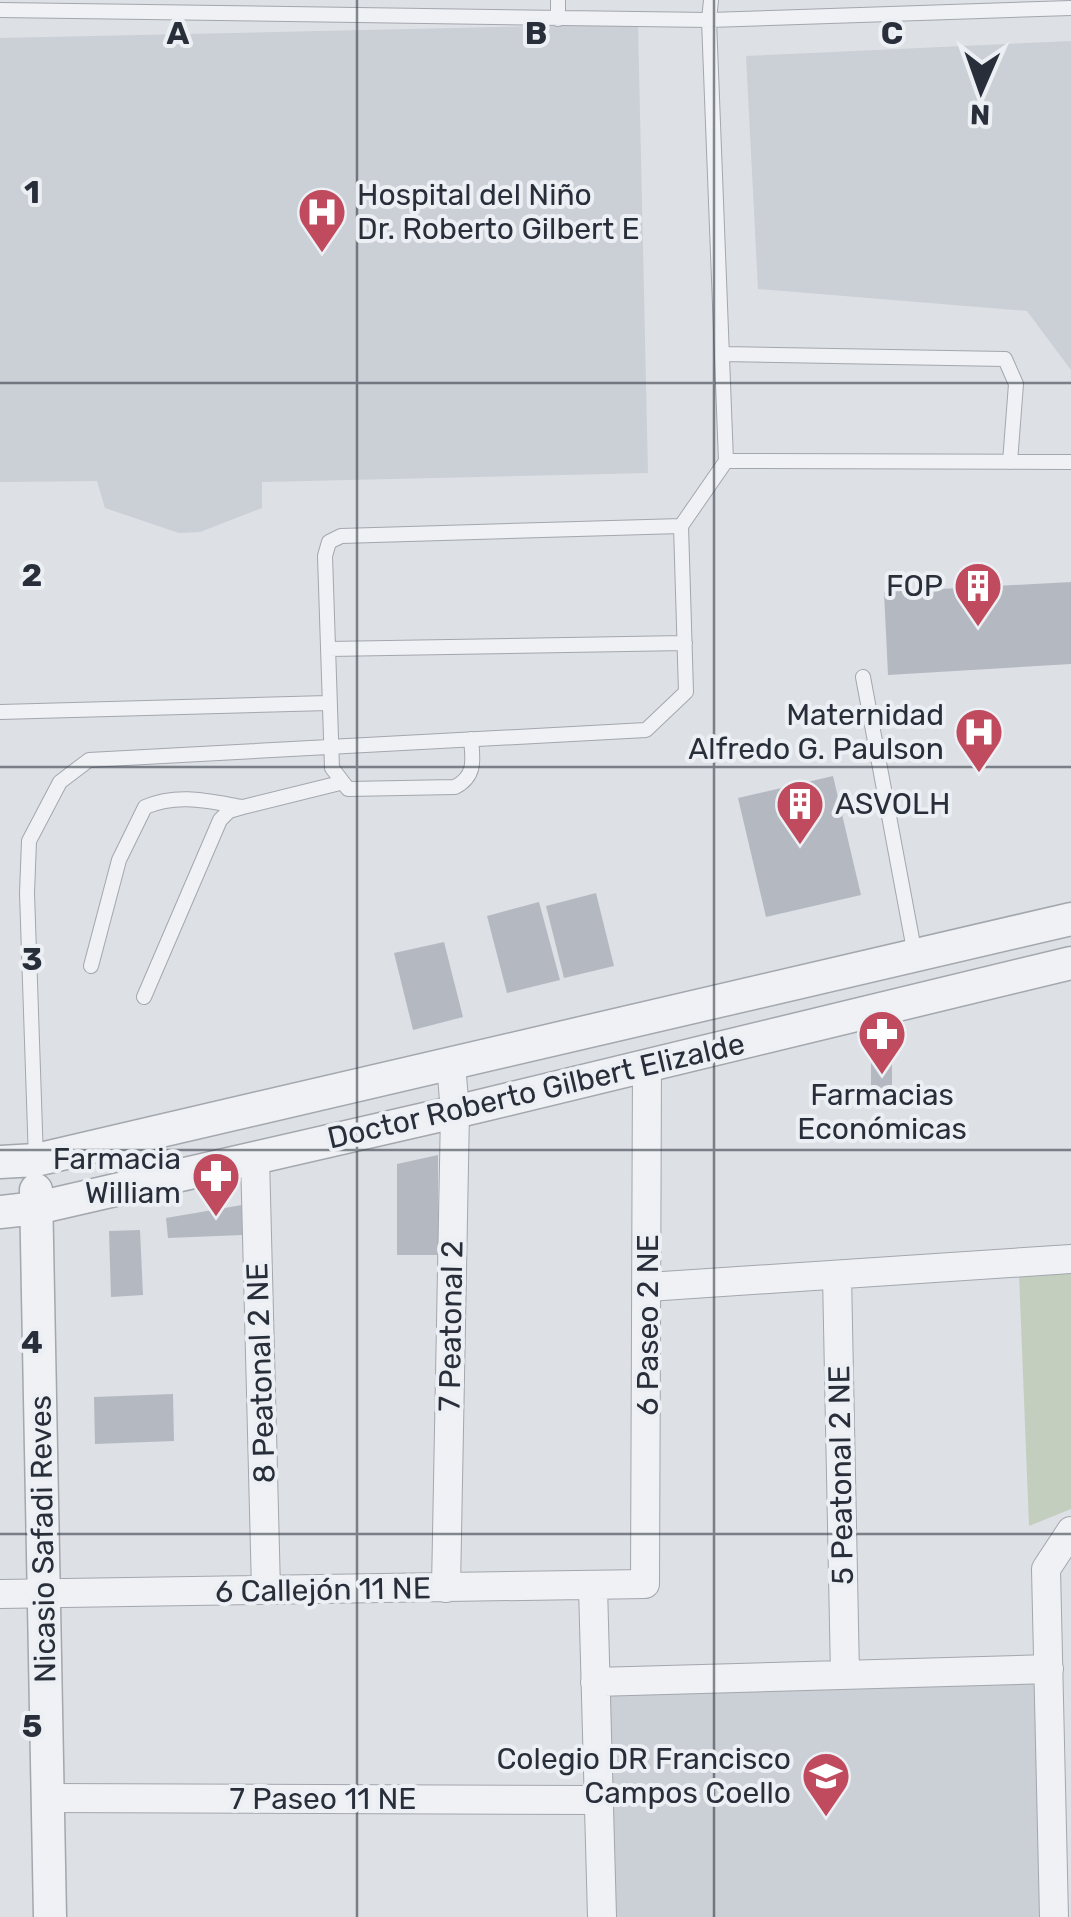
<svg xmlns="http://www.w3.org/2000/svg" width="1071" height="1917" font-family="Rubik,sans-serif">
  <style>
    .built { fill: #cbcfd6 }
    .green { fill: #c3cebf }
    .building { fill: #b4b9c1 }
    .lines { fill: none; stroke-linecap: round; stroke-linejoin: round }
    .service-casing { stroke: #a3a7ae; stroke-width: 16 }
    .minor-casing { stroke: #a3a7ae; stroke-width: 30 }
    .tertiary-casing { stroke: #a3a7ae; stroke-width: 35 }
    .service { stroke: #eff1f4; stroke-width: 14 }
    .minor { stroke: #eff1f4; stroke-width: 28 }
    .tertiary { stroke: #eff1f4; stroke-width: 32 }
    .grid { fill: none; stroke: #282f3a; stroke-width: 2.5; stroke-opacity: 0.55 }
    .labels { text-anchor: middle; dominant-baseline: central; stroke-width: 8; stroke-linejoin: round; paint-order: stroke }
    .poi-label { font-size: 30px; fill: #282f3a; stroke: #eceff3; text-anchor: end }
    .street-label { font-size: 30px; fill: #282f3a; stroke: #eceff3 }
    .grid-label { font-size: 32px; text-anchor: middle; font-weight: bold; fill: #282f3a; stroke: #eceff3; stroke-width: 8; stroke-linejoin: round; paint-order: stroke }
  </style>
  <rect width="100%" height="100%" fill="#dde0e5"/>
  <path class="built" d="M638,24L648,473L262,482V508L200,532L179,533L105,508L97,481L0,482V38Z
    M1071,41V370L1027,311L758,289L746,56Z
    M1047,1671L1053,1917H603L598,1685Z"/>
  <path class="green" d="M1071,1272V1509L1029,1526L1019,1274Z"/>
  <path class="building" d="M1071,582V664L888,675L884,592Z
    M833,776L861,895L766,917L738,798Z
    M596,893L614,966L564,978L546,906Z
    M539,902L560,980L507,993L487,916Z
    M444,942L463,1017L413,1030L394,953Z
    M892,1042V1106H871V1047Z
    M438,1155V1255H397V1164Z
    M242,1205L243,1235L168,1238L166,1218Z
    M140,1230L143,1295L111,1297L109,1231Z
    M173,1394L174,1441L95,1444L94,1397Z"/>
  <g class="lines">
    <g class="service-casing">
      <path id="service" d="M558,0V19
        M0,10L709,20L1071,8
        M724,354L1005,359L1016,384L1010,462
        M726,461L1071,462
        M328,649L685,643
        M863,677L915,955
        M0,712L328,703
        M471,739C473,760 476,776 455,787L348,789L332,768L325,556L329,542L341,536L681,526
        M91,966L119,860L145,807C178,793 208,801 242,807
        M144,997L220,820L229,811L243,807L340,783
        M36,1160L27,893L29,841L60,782L89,760L646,730L686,692L681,526L726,461L709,20L711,0"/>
    </g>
    <g class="minor-casing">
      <path id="minor" d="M255,1157L266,1590
        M837,1275L845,1675
        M648,1287L1071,1259
        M593,1587L602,1917
        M446,1588L455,1112L451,1064
        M0,1594L645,1584L647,1065
        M595,1682L1049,1669
        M48,1798L599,1800
        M1054,1917L1046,1569L1071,1531"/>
    </g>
    <g class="tertiary-casing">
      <path id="tertiary" d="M0,1162L36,1160L1071,919
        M36,1190L50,1917
        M0,1212L37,1208L455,1112L1071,963"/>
    </g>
    <use href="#service" class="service"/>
    <use href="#minor" class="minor"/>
    <use href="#tertiary" class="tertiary"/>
  </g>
  <path class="grid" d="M357,0V1917M714,0V1917M0,383H1071M0,767H1071M0,1150H1071M0,1534H1071"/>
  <defs>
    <g id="hospital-pin" transform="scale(2.5)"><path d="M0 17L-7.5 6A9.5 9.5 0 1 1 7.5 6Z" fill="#c04b5e" stroke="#eceff3"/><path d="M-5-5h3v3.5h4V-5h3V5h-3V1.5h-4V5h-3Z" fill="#fff"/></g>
    <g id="building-pin" transform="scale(2.5)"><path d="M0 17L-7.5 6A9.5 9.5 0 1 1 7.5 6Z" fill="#c04b5e" stroke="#eceff3"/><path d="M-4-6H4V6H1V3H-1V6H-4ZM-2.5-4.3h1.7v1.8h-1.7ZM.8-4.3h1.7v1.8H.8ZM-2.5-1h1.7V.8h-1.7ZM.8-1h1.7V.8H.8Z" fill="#fff"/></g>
    <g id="pharmacy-pin" transform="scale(2.5)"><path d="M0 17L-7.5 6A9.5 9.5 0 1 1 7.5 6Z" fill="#c04b5e" stroke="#eceff3"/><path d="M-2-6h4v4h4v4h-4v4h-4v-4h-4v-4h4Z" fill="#fff"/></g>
    <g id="school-pin" transform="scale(2.5)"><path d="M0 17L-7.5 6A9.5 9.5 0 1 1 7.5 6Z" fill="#c04b5e" stroke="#eceff3"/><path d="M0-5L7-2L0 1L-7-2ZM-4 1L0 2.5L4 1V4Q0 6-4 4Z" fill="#fff"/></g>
  </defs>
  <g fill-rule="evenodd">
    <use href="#hospital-pin" x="322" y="212"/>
    <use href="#building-pin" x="978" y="586"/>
    <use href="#hospital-pin" x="979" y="732"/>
    <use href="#building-pin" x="800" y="804"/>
    <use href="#pharmacy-pin" x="882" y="1034"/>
    <use href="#pharmacy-pin" x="216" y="1176"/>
    <use href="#school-pin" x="826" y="1776"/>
  </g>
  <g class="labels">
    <g class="poi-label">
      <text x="357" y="195" text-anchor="start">Hospital del Niño<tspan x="357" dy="34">Dr. Roberto Gilbert E</tspan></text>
      <text x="943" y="586">FOP</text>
      <text x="944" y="715">Maternidad<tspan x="944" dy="34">Alfredo G. Paulson</tspan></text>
      <text x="835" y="804" text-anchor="start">ASVOLH</text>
      <text x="882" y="1095" text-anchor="middle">Farmacias<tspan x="882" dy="34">Económicas</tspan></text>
      <text x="181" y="1159">Farmacia<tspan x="181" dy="34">William</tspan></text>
      <text x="791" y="1759">Colegio DR Francisco<tspan x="791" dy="34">Campos Coello</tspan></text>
    </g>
    <g class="street-label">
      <text transform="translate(536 1091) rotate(-13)">Doctor Roberto Gilbert Elizalde</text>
      <text transform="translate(648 1325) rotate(-90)">6 Paseo 2 NE</text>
      <text transform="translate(451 1326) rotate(-89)">7 Peatonal 2</text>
      <text transform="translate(261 1373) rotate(-92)">8 Peatonal 2 NE</text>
      <text transform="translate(841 1475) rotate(-91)">5 Peatonal 2 NE</text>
      <text transform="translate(43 1539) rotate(-91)">Nicasio Safadi Reves</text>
      <text transform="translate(323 1590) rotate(-1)">6 Callejón 11 NE</text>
      <text x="323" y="1799">7 Paseo 11 NE</text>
    </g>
  </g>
  <g class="grid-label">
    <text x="178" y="44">A</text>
    <text x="536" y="44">B</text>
    <text x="892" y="44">C</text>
    <text x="32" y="203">1</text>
    <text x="32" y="586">2</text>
    <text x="32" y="970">3</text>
    <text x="32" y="1353">4</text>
    <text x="32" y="1737">5</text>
  </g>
  <g transform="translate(981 90) rotate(182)" stroke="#eceff3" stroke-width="8" paint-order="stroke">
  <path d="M0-8L18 38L0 25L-18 38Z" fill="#282f3a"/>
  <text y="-15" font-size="28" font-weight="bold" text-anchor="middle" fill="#282f3a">N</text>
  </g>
</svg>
